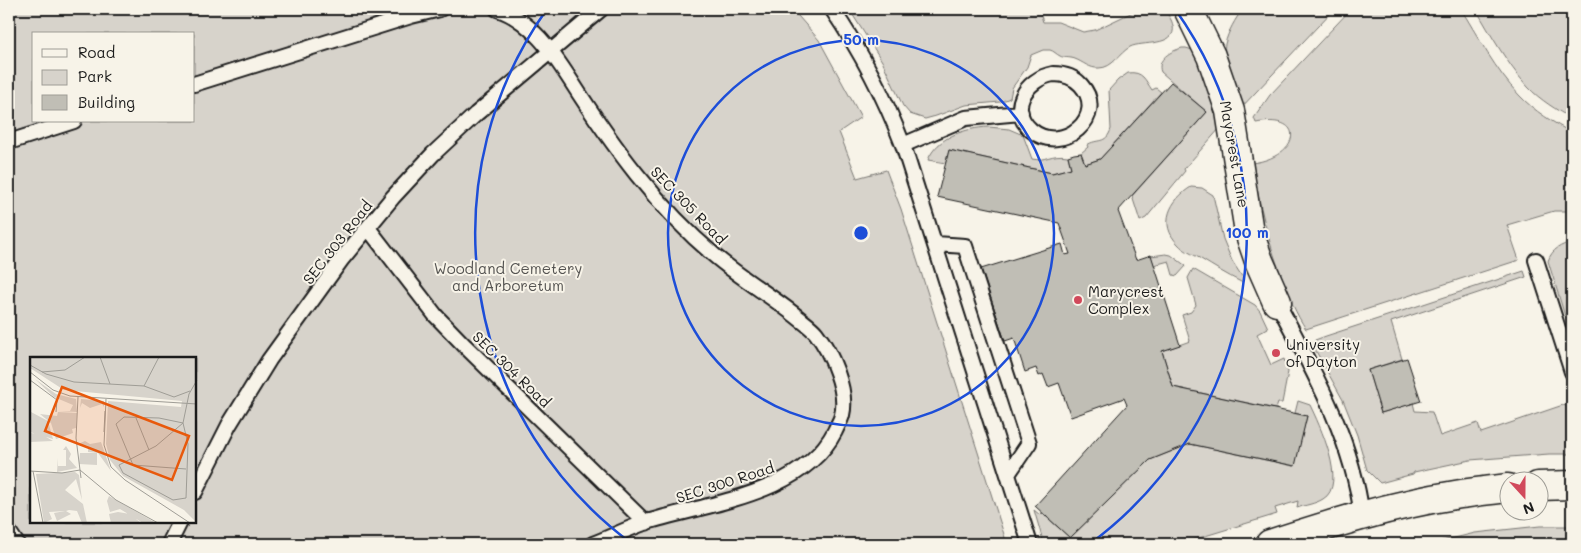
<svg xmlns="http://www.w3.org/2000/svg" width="1581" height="553" font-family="Mali,sans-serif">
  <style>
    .green { fill: #d7d3cb; stroke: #7a7874; fill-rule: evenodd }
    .building { fill: #c0beb5; stroke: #1c1c1c }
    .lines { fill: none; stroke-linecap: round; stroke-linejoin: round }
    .lane-casing { stroke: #1c1c1c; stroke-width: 18 }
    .street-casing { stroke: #1c1c1c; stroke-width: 31 }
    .secondary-casing { stroke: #1c1c1c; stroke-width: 31 }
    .lane { stroke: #f7f3e8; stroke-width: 14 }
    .street { stroke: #f7f3e8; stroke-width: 28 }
    .secondary { stroke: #f7f3e8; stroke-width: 28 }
    .ring { fill: none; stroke: #1d4ed8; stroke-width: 2.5 }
    .poi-dot { fill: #d1495b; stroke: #f7f3e8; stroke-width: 2 }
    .labels { text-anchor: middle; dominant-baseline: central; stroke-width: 4; stroke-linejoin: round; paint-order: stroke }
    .street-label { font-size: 15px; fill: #1c1c1c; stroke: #f7f3e8 }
    .park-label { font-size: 15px; fill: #545351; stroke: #f7f3e8 }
    .poi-label { font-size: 15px; fill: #1c1c1c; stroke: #f7f3e8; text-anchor: start }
    .inset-road { fill: none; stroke: #9f9d96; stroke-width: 1 }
    .view { fill: #e8590c; fill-opacity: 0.15; stroke: #e8590c; stroke-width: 2.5 }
    .inset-edge { fill: none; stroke: #1c1c1c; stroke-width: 2.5 }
    .centre { fill: #1d4ed8; stroke: #f7f3e8; stroke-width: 2.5 }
    .ring-label { font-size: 15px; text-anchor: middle; font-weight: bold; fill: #1d4ed8; stroke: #f7f3e8; stroke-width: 4; stroke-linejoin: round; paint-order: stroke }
  </style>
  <rect width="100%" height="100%" fill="#f7f3e8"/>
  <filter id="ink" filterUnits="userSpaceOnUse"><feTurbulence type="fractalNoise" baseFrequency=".02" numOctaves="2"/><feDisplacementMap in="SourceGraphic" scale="10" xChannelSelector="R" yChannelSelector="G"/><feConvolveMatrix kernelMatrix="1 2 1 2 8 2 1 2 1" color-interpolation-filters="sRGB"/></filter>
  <g filter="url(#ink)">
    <path class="green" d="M9,9H792L819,40L861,117L839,132L857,178L886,170L901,209L1007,544H9ZM34,34H194V121H34ZM31,358H195V522H31Z
      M849,9H1039L1043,22H1058L1083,32L1095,30L1139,9H1164C1167,14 1172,19 1173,26C1177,47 1141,41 1130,47C1119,53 1113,68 1099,68C1090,69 1083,62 1075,59C1070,57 1063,58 1060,56C1056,54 1054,51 1050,50H1043L1031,55L1027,67L1012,88L1010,98L1000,102L966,105L936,116L925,119L910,114L903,106L882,61Z
      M1243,9H1334L1240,109C1235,92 1222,61 1225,44C1228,32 1235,19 1243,9Z
      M1351,9H1461C1479,38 1495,70 1519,95C1534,111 1554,123 1572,133V211H1554L1507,225L1519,260L1306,329C1296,314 1289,297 1283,280C1268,242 1259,203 1252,163C1300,157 1308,113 1256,123L1254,118L1270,95Z
      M1476,9H1572V119C1557,110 1540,100 1528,87C1507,64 1491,35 1476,9Z
      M1182,48H1186L1196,51L1220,128L1184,169L1185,171L1146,218L1140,221L1132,196L1207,112L1161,72C1156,59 1171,51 1182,48Z
      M1128,73C1143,71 1145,80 1152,90L1156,88L1161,92L1100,159L1085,164L1081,153L1088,147L1087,145C1097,138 1106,145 1111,129L1109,90L1118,80Z
      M989,127L1009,129L1023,135L1032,159C1044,162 1051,153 1068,156L1071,168L1052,173L949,150L946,163L928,160C937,137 965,128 989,127Z
      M1191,187L1202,188L1213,195L1223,239L1232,261L1243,278V281L1241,282C1227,275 1214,267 1201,259C1193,254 1184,251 1178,244C1158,224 1170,200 1191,187Z
      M1572,242V313L1565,316L1548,261C1552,249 1561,245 1572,242Z
      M1166,254L1171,255L1186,266L1177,276L1173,275L1169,261L1154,265L1151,256Z
      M1193,269L1255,305L1260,311L1268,328L1257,334L1271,365L1284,359L1288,372L1282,403H1278L1276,409L1173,387L1162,351L1190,341L1182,315L1191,312L1196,305L1188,278Z
      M1524,271L1526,277L1391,322L1402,359L1368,370L1381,413L1413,403L1415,411L1432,412L1440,436L1478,423L1481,433L1563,405L1572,408V454H1549L1470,460L1414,472L1413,474L1380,483L1367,470L1357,435L1343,400L1312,344L1315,342V340L1326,336Z
      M1298,401L1310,405C1319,424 1348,485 1323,499C1315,504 1305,505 1297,508L1298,501L1275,508L1277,514L1179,544H1044L1034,510L1040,515L1042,513L1070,538L1150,460L1190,444L1294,466L1307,416L1295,413Z
      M1540,526H1572V544H1430L1475,533Z"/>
    <path class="building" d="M1171,82L1207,112L1118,211L1136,260L1151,255L1180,345L1162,351L1173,387L1307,416L1295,466L1190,444L1150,460L1070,538L1035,506L1127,405L1124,398L1071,417L1059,383L1048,387L1043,374L1039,376L1036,368L1025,372L1014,338L1005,341L981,269L1062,244L1065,255L1070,254L1059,223L937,197L949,150L1052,173L1071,168L1068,156L1074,154L1081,153L1085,164L1100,159Z
      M1407,358L1421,401L1381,413L1368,370Z"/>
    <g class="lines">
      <g class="lane-casing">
        <path id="lane" d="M497,9C530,19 553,53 571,81C612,145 657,207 715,256C742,279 773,297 800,319C805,323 812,328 816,333C831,352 848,391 842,415C841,420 837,426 835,431C803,494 709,503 647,522C629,528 611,537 593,544
          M832,9C862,53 884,95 903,145L1030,544
          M1053,74C1064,74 1074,77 1081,85C1109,116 1062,156 1031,130C1007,109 1026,79 1053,74Z
          M194,84L411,16L440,9
          M9,142L74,121
          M903,145L966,118L1021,113
          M368,228L436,316L465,346L646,523
          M936,244L965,246L1029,443L1008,474
          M1536,260L1572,372
          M1277,302C1313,370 1352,438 1362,516
          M195,492L229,425L269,360L342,259L393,197L433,154L476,114L601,9
          M9,532L17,544
          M169,544L180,522"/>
      </g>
      <g class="street-casing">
        <path id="street" d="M1188,9L1211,56L1230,111L1249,232L1259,261L1277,302"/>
      </g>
      <g class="secondary-casing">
        <path id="secondary" d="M1538,486L1572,485
          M1270,544C1331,524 1392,505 1455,495C1473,492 1491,490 1508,488"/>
      </g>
      <use href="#lane" class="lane"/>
      <use href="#street" class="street"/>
      <use href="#secondary" class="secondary"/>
    </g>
  </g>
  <g class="ring">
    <circle cx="861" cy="233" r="193"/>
    <path d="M631 543A386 386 0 0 1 547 9M1175 9A386 386 0 0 1 1091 543"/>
  </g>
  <g class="poi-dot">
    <circle cx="1078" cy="300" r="5"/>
    <circle cx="1276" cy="353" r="5"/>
  </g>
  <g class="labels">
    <g class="street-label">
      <text transform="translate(1235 154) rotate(80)">Maycrest Lane</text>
      <text transform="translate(689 205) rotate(46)">SEC 305 Road</text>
      <text transform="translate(337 242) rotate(-52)">SEC 303 Road</text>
      <text transform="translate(512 369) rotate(44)">SEC 304 Road</text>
      <text transform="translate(725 482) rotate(-18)">SEC 300 Road</text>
    </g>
    <g class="park-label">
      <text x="508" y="268">Woodland Cemetery<tspan x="508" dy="17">and Arboretum</tspan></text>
    </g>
    <g class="poi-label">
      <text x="1088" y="291">Marycrest<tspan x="1088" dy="17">Complex</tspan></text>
      <text x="1286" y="344">University<tspan x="1286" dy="17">of Dayton</tspan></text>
    </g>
  </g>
  <g transform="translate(30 357)">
    <rect width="166" height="166" fill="#f7f3e8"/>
    <path d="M0,0H166V165L154,153L93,119L80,103L76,87L78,44L151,50L152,44L34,33L0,11ZM5,22L26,37L46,42L47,55L28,54H40L43,48L24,40ZM51,42L74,44V50L72,47L60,51L52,46L50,51ZM1,55L18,64L23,82L0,75ZM28,55L47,56L46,71L42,72L43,76L26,82L21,66L10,57L27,59ZM0,76L11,77L23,84L0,85ZM55,84L60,87L71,85L81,114L68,96L58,95V89L48,87ZM36,89L41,97L39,102L47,111L27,115L28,101V109H36V93H33ZM50,96H67V108L49,107ZM45,115L49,118L52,143L46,122L35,133L53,147L57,166H52L47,154L39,153L36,154L41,157L27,164L24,156L35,154L19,155L22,162L14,166L6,117ZM79,139L126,166H113L90,152L80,155L77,144ZM88,155L100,157L111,166H81L79,157Z" fill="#d7d3cb"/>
    <path class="inset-road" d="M70,0L80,27M0,8L16,17L44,25L114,29L144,40L160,34M0,15L23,33L40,39L167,47M12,15L35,13L55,0M0,23L27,43L26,55M114,29L129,0M48,40L46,81L51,121M76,42L74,88L81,110L95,123L160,166M106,61L119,93M153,66L129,61L94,60L86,67L103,108L156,112M153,66L158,87L156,141M74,75L75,54M0,114L32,116L50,113L86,143L128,166M3,114L13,166M156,141L143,143L93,116L89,108L126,89L153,66L159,37L167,23"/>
    <path class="view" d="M32,30L159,79L142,123L15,74Z"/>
    <rect width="166" height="166" class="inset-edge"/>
  </g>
  <circle cx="861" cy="233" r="8" class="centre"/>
  <g class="ring-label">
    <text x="861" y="45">50 m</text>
    <text x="1247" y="238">100 m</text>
  </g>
  <rect width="1581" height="553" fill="none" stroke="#f7f3e8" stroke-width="30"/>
  <rect x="15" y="15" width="1551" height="523" fill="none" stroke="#1c1c1c" stroke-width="2" filter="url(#ink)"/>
  <rect x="32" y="32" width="162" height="90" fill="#f7f3e8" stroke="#9f9d96"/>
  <rect x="42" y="49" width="25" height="8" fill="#f7f3e8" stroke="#9f9d96"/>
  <text x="78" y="58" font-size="15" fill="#1c1c1c">Road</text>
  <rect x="42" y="70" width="25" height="15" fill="#d7d3cb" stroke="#9f9d96"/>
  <text x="78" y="82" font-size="15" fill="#1c1c1c">Park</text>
  <rect x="42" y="95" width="25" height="15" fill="#c0beb5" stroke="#9f9d96"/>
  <text x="78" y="108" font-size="15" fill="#1c1c1c">Building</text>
  <g transform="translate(1524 496) rotate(159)"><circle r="24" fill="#f7f3e8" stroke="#9f9d96"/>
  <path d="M0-4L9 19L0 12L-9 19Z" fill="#d1495b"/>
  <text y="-8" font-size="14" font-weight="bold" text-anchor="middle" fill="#1c1c1c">N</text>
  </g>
</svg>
